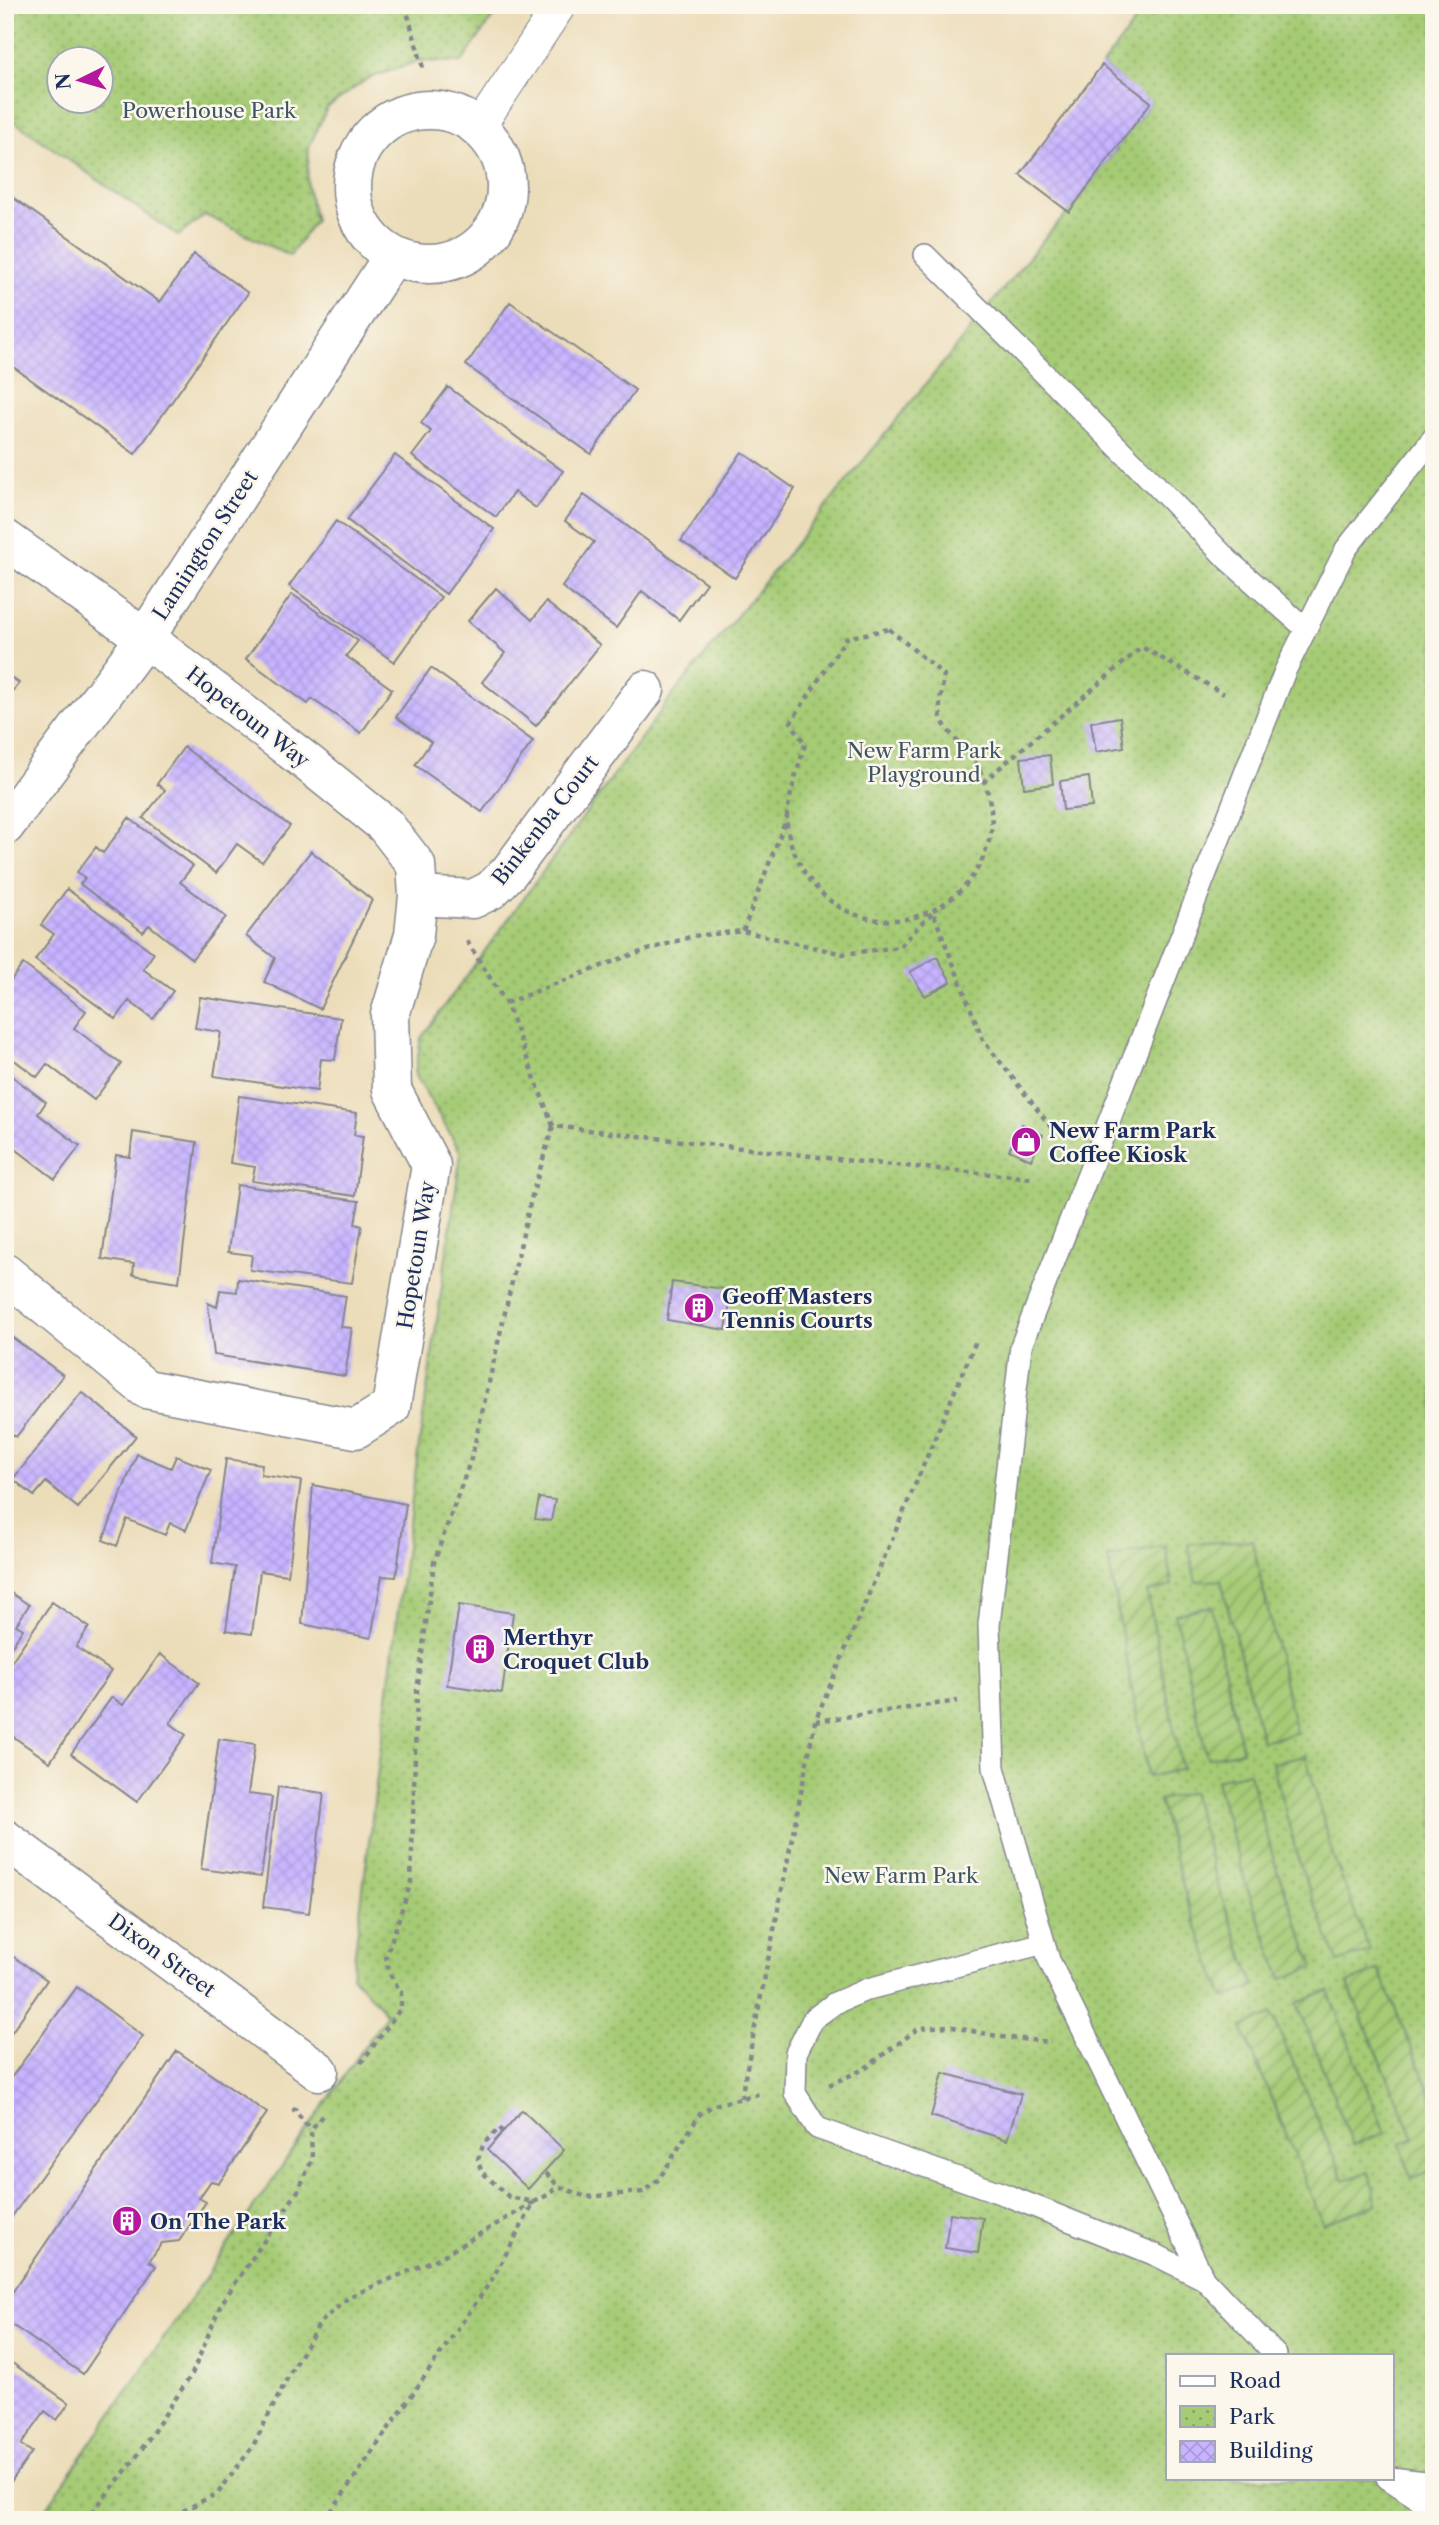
<svg xmlns="http://www.w3.org/2000/svg" width="1439" height="2525" font-family="'Libre Caslon Text',serif">
  <style>
    .park { fill: url(#park-dots); stroke: #607d6a; stroke-width: 2; fill-rule: evenodd }
    .garden { fill: url(#garden-furrows); stroke: #607d6a; stroke-width: 2 }
    .building { fill: url(#building-cross-hatch) }
    .lines { fill: none; stroke-linecap: round; stroke-linejoin: round }
    .service-casing { stroke: #84868c; stroke-width: 24 }
    .pedestrian-casing { stroke: #84868c; stroke-width: 34 }
    .minor-casing { stroke: #84868c; stroke-width: 41 }
    .tertiary-casing { stroke: #84868c; stroke-width: 41 }
    .path { stroke: #84868c; stroke-width: 4.5; stroke-dasharray: 5 5; stroke-linecap: butt }
    .service { stroke: #fff; stroke-width: 21 }
    .pedestrian { stroke: #fff; stroke-width: 32 }
    .minor { stroke: #fff; stroke-width: 38 }
    .tertiary { stroke: #fff; stroke-width: 38 }
    .labels { text-anchor: middle; dominant-baseline: central; stroke-width: 5; stroke-linejoin: round; paint-order: stroke }
    .park-label { font-size: 21px; fill: #3e5664; stroke: #fbf7ec }
    .street-label { font-size: 21px; fill: #1b2f5e; stroke: #fbf7ec }
    .poi-label { font-size: 21px; font-weight: bold; fill: #1b2f5e; stroke: #fbf7ec; text-anchor: start }
  </style>
  <defs>
    <pattern id="park-dots" width="8" height="8" patternUnits="userSpaceOnUse" patternTransform="scale(1.75)"><rect width="8" height="8" fill="#a5cb75"/><path d="M2 2h.1M6 6h.1" fill="none" stroke="#86a563" stroke-width="1.8" stroke-linecap="round"/></pattern>
    <pattern id="garden-furrows" width="10" height="10" patternUnits="userSpaceOnUse" patternTransform="scale(1.75)"><rect width="10" height="10" fill="#a5cb75"/><path d="M-1 1l2-2M0 10L10 0M9 11l2-2" fill="none" stroke="#86a563"/></pattern>
    <pattern id="building-cross-hatch" width="8" height="8" patternUnits="userSpaceOnUse" patternTransform="scale(1.75)"><rect width="8" height="8" fill="#c7b3ff"/><path d="M0 0l8 8M0 8l8-8" fill="none" stroke="#aa9add"/></pattern>
  </defs>
  <rect width="100%" height="100%" fill="#fbf7ec"/>
  <filter id="ink" filterUnits="userSpaceOnUse"><feTurbulence type="fractalNoise" baseFrequency=".0143" numOctaves="2"/><feDisplacementMap in="SourceGraphic" scale="14" xChannelSelector="R" yChannelSelector="G"/><feConvolveMatrix kernelMatrix="1 2 1 2 8 2 1 2 1" color-interpolation-filters="sRGB"/></filter>
  <filter id="wash" filterUnits="userSpaceOnUse"><feTurbulence type="fractalNoise" baseFrequency=".00686" numOctaves="4" result="noise"/><feDisplacementMap in="SourceGraphic" scale="28" xChannelSelector="R" yChannelSelector="G"/><feGaussianBlur stdDeviation="1.57" result="paint"/><feColorMatrix in="noise" values="0 0 0 0 0 0 0 0 0 0 0 0 0 0 0 0 0 1.4 0 .05"/><feComposite in="paint" operator="in"/></filter>
  <g filter="url(#wash)">
    <rect width="100%" height="100%" fill="#ecddba"/>
    <path class="park" d="M5,5H501L462,62L418,61L367,79L327,108L309,147L307,186L315,220L290,256L205,215L178,236L5,115ZM60,60H102V102H60Z
      M1148,5H1434V2520H38L387,2014L352,1976L417,1459L461,1153L415,1074L421,1038L671,697L1048,234L1069,212L1150,103L1102,65ZM1168,2355H1392V2478H1168Z"/>
    <path class="garden" d="M1252,1540L1296,1733L1262,1741L1221,1580L1196,1582L1188,1544Z
      M1166,1546L1172,1586L1147,1592L1182,1769L1148,1777L1108,1558Z
      M1211,1606L1242,1751L1207,1758L1175,1614Z
      M1306,1756L1332,1853L1370,1951L1338,1962L1300,1865L1272,1763Z
      M1249,1772L1277,1870L1314,1967L1282,1979L1245,1882L1216,1780Z
      M1192,1792L1219,1889L1255,1987L1224,1998L1187,1901L1159,1800Z
      M1379,1970L1434,2102V2170L1411,2178L1400,2144L1414,2138L1347,1983Z
      M1328,1991L1385,2133L1353,2145L1297,2003Z
      M1272,2014L1344,2180L1369,2172L1377,2204L1323,2224L1242,2027Z"/>
    <g id="blocks">
      <path class="building" d="M1102,65L1151,102L1069,212L1020,175Z
        M5,192L160,302L194,254L248,293L135,454L5,361Z
        M510,302L635,390L591,454L466,365Z
        M448,387L563,471L536,508L514,492L496,517L412,456L431,431L421,423Z
        M742,452L795,489L735,578L681,541Z
        M395,455L494,529L446,594L347,520Z
        M584,495L706,583L679,620L642,591L616,628L562,587L594,542L565,521Z
        M336,521L441,597L394,662L289,586Z
        M496,588L532,620L546,602L600,645L536,726L482,682L505,653L468,621Z
        M292,594L358,641L346,656L392,689L361,733L312,699L308,704L246,659Z
        M431,668L533,741L482,812L415,765L431,742L396,717Z
        M5,673L19,683L5,701Z
        M1120,717L1124,747L1096,752L1091,722Z
        M184,747L290,826L262,862L237,844L216,873L143,818L165,790L157,784Z
        M1050,755L1053,784L1024,788L1021,758Z
        M1089,777L1092,807L1063,810L1060,781Z
        M129,818L193,866L180,882L226,917L192,959L149,925L143,932L80,884L85,878L77,872L96,847L103,853Z
        M311,851L372,900L320,1009L264,982L275,958L246,936Z
        M67,889L154,953L143,969L173,991L153,1019L129,1001L116,1019L35,960L54,934L41,925Z
        M937,957L951,982L925,996L910,972Z
        M23,964L86,1011L74,1028L121,1064L94,1100L47,1064L37,1077L5,1053V988Z
        M200,997L341,1018L335,1060L321,1059L317,1091L214,1076L221,1032L195,1028Z
        M5,1071L46,1102L38,1114L80,1146L55,1179L13,1147L10,1151L5,1147Z
        M239,1096L357,1113L354,1135L363,1136L355,1196L252,1181L255,1167L230,1163Z
        M1022,1124L1043,1135L1031,1160L1009,1150Z
        M133,1132L197,1142L179,1282L133,1275L134,1264L102,1259L116,1155L130,1157Z
        M237,1185L359,1201L355,1224L362,1226L352,1283L250,1270L252,1255L228,1252Z
        M238,1279L346,1296L341,1327L352,1328L345,1376L214,1355L208,1303L217,1307L220,1290L237,1292Z
        M672,1282L732,1290L726,1330L667,1320Z
        M5,1332L63,1375L16,1437L7,1430L5,1433Z
        M82,1392L136,1436L78,1508L46,1482L34,1496L13,1479Z
        M137,1454L171,1468L176,1456L211,1470L186,1530L170,1523L165,1535L127,1519L117,1546L103,1540Z
        M226,1459L262,1464L261,1475L301,1481L288,1575L260,1571L252,1634L226,1630L235,1567L212,1563Z
        M313,1485L406,1504L396,1577L382,1576L371,1638L302,1624Z
        M539,1498L555,1500L551,1521L535,1519Z
        M5,1589L29,1605L16,1625L23,1629L5,1656Z
        M52,1602L89,1627L76,1647L111,1671L50,1762L5,1731V1671Z
        M459,1605L513,1613L502,1693L447,1685Z
        M160,1654L199,1683L170,1723L186,1735L137,1802L71,1754L112,1697L123,1705Z
        M219,1739L255,1744L248,1794L272,1797L261,1877L201,1869Z
        M278,1787L324,1793L309,1913L263,1907Z
        M5,1951L47,1980L5,2042Z
        M77,1987L143,2036L5,2226V2086Z
        M177,2051L267,2113L219,2183L211,2181L199,2198L206,2202L179,2241L162,2243L149,2261L156,2266L83,2374L5,2320V2303Z
        M943,2073L1021,2094L1007,2140L931,2116Z
        M522,2110L564,2150L528,2189L487,2150Z
        M950,2213L983,2218L978,2253L945,2248Z
        M5,2358L69,2403L57,2420L45,2411L21,2445L32,2452L5,2490Z"/>
    </g>
  </g>
  <g filter="url(#ink)">
    <use href="#blocks" fill-opacity="0" stroke="#84868c" stroke-width="2"/>
    <g class="lines">
      <g class="service-casing">
        <path id="service" d="M925,255L1152,481L1228,560L1306,629
          M1044,1943L868,1989L835,2003L813,2019L796,2053L795,2093L817,2128L1006,2195L1156,2255L1204,2279
          M1276,2355L1204,2279L1049,1960L994,1768L989,1625L1021,1346L1285,671L1346,549L1434,437
          M1387,2478L1434,2509
          M1391,2478L1434,2483"/>
      </g>
      <g class="pedestrian-casing">
        <path id="pedestrian" d="M479,127L560,5"/>
      </g>
      <g class="minor-casing">
        <path id="minor" d="M5,539L145,638L308,763L385,825L416,865L418,896L414,935L390,1015L392,1090L431,1165L391,1407L356,1429L146,1389L5,1273
          M418,896L473,899L491,890L509,872L645,690
          M5,1839L319,2071"/>
      </g>
      <g class="tertiary-casing">
        <path id="tertiary" d="M352 187a77 77 0 1 1 154 0a77 77 0 1 1-154 0Z
          M5,826L145,638L393,256"/>
      </g>
      <path class="path" d="M405,5L423,68
        M889,629L944,675C943,686 939,702 940,713C944,733 967,748 977,765C987,783 994,811 991,832C972,931 845,955 799,862C792,849 786,832 787,816C788,798 800,763 805,744L791,722L846,638Z
        M983,782L1142,647L1224,694
        M743,931L787,817
        M467,941L506,1003L553,1126L862,1162L1034,1178
        M506,1003L625,957L693,936L743,931L843,954L899,947L933,912L983,1040L1051,1127
        M816,1721L958,1701
        M361,2063L401,2008V1992L389,1973L386,1957L411,1882L417,1691L434,1562L472,1456L531,1199L553,1126
        M829,2085L864,2069L919,2028L948,2026L1002,2037L1051,2042
        M741,2098L815,1721L976,1341
        M296,2107L294,2110L311,2130
        M503,2132L500,2128L484,2143L478,2159L481,2171L509,2197L534,2202L548,2195L558,2186
        M546,2173L558,2186L586,2197L643,2192L659,2179L700,2114L714,2105L762,2093
        M86,2520L135,2459L192,2374L221,2304L298,2191L312,2160L311,2130L324,2113
        M165,2520L218,2493L253,2446L293,2367L320,2323L349,2297L439,2258L534,2202
        M325,2520L491,2281L534,2203"/>
      <use href="#service" class="service"/>
      <use href="#pedestrian" class="pedestrian"/>
      <use href="#minor" class="minor"/>
      <use href="#tertiary" class="tertiary"/>
    </g>
  </g>
  <defs>
    <g id="shop-disc" transform="scale(1.575)"><circle r="9.5" fill="#b5179e" stroke="#fbf7ec"/><path d="M-5-2.5h2.3a2.7 3.5 0 0 1 5.4 0H5L5.5 6h-11ZM-1.5-2.5h3a1.5 2.3 0 0 0-3 0Z" fill="#fff"/></g>
    <g id="building-disc" transform="scale(1.575)"><circle r="9.5" fill="#b5179e" stroke="#fbf7ec"/><path d="M-4-6H4V6H1V3H-1V6H-4ZM-2.5-4.3h1.7v1.8h-1.7ZM.8-4.3h1.7v1.8H.8ZM-2.5-1h1.7V.8h-1.7ZM.8-1h1.7V.8H.8Z" fill="#fff"/></g>
  </defs>
  <g fill-rule="evenodd">
    <use href="#shop-disc" x="1026" y="1142"/>
    <use href="#building-disc" x="699" y="1308"/>
    <use href="#building-disc" x="480" y="1649"/>
    <use href="#building-disc" x="127" y="2221"/>
  </g>
  <g class="labels">
    <g class="park-label">
      <text x="209" y="110">Powerhouse Park</text>
      <text x="924" y="750">New Farm Park<tspan x="924" dy="24">Playground</tspan></text>
      <text x="901" y="1875">New Farm Park</text>
    </g>
    <g class="street-label">
      <text transform="translate(205 545) rotate(-57)">Lamington Street</text>
      <text transform="translate(248 717) rotate(38)">Hopetoun Way</text>
      <text transform="translate(545 820) rotate(-52)">Binkenba Court</text>
      <text transform="translate(416 1255) rotate(-81)">Hopetoun Way</text>
      <text transform="translate(162 1955) rotate(36)">Dixon Street</text>
    </g>
    <g class="poi-label">
      <text x="1049" y="1130">New Farm Park<tspan x="1049" dy="24">Coffee Kiosk</tspan></text>
      <text x="722" y="1296">Geoff Masters<tspan x="722" dy="24">Tennis Courts</tspan></text>
      <text x="503" y="1637">Merthyr<tspan x="503" dy="24">Croquet Club</tspan></text>
      <text x="150" y="2221">On The Park</text>
    </g>
  </g>
  <rect width="1439" height="2525" fill="none" stroke="#fbf7ec" stroke-width="28"/>
  <rect x="1166" y="2354" width="228" height="126" fill="#fbf7ec" stroke="#a1a7b3" stroke-width="2"/>
  <rect x="1180" y="2376" width="35" height="10" fill="#ffffff" stroke="#a1a7b3" stroke-width="2"/>
  <text x="1229" y="2388" font-size="21" fill="#1b2f5e">Road</text>
  <rect x="1180" y="2406" width="35" height="21" fill="url(#park-dots)" stroke="#a1a7b3" stroke-width="2"/>
  <text x="1229" y="2424" font-size="21" fill="#1b2f5e">Park</text>
  <rect x="1180" y="2441" width="35" height="21" fill="url(#building-cross-hatch)" stroke="#a1a7b3" stroke-width="2"/>
  <text x="1229" y="2458" font-size="21" fill="#1b2f5e">Building</text>
  <g transform="translate(80 80) rotate(265)"><circle r="33" fill="#fbf7ec" stroke="#a1a7b3" stroke-width="2"/>
  <path d="M0-5L12 26L0 18L-12 26Z" fill="#b5179e"/>
  <text y="-10" font-size="19" font-weight="bold" text-anchor="middle" fill="#1b2f5e">N</text>
  </g>
</svg>
